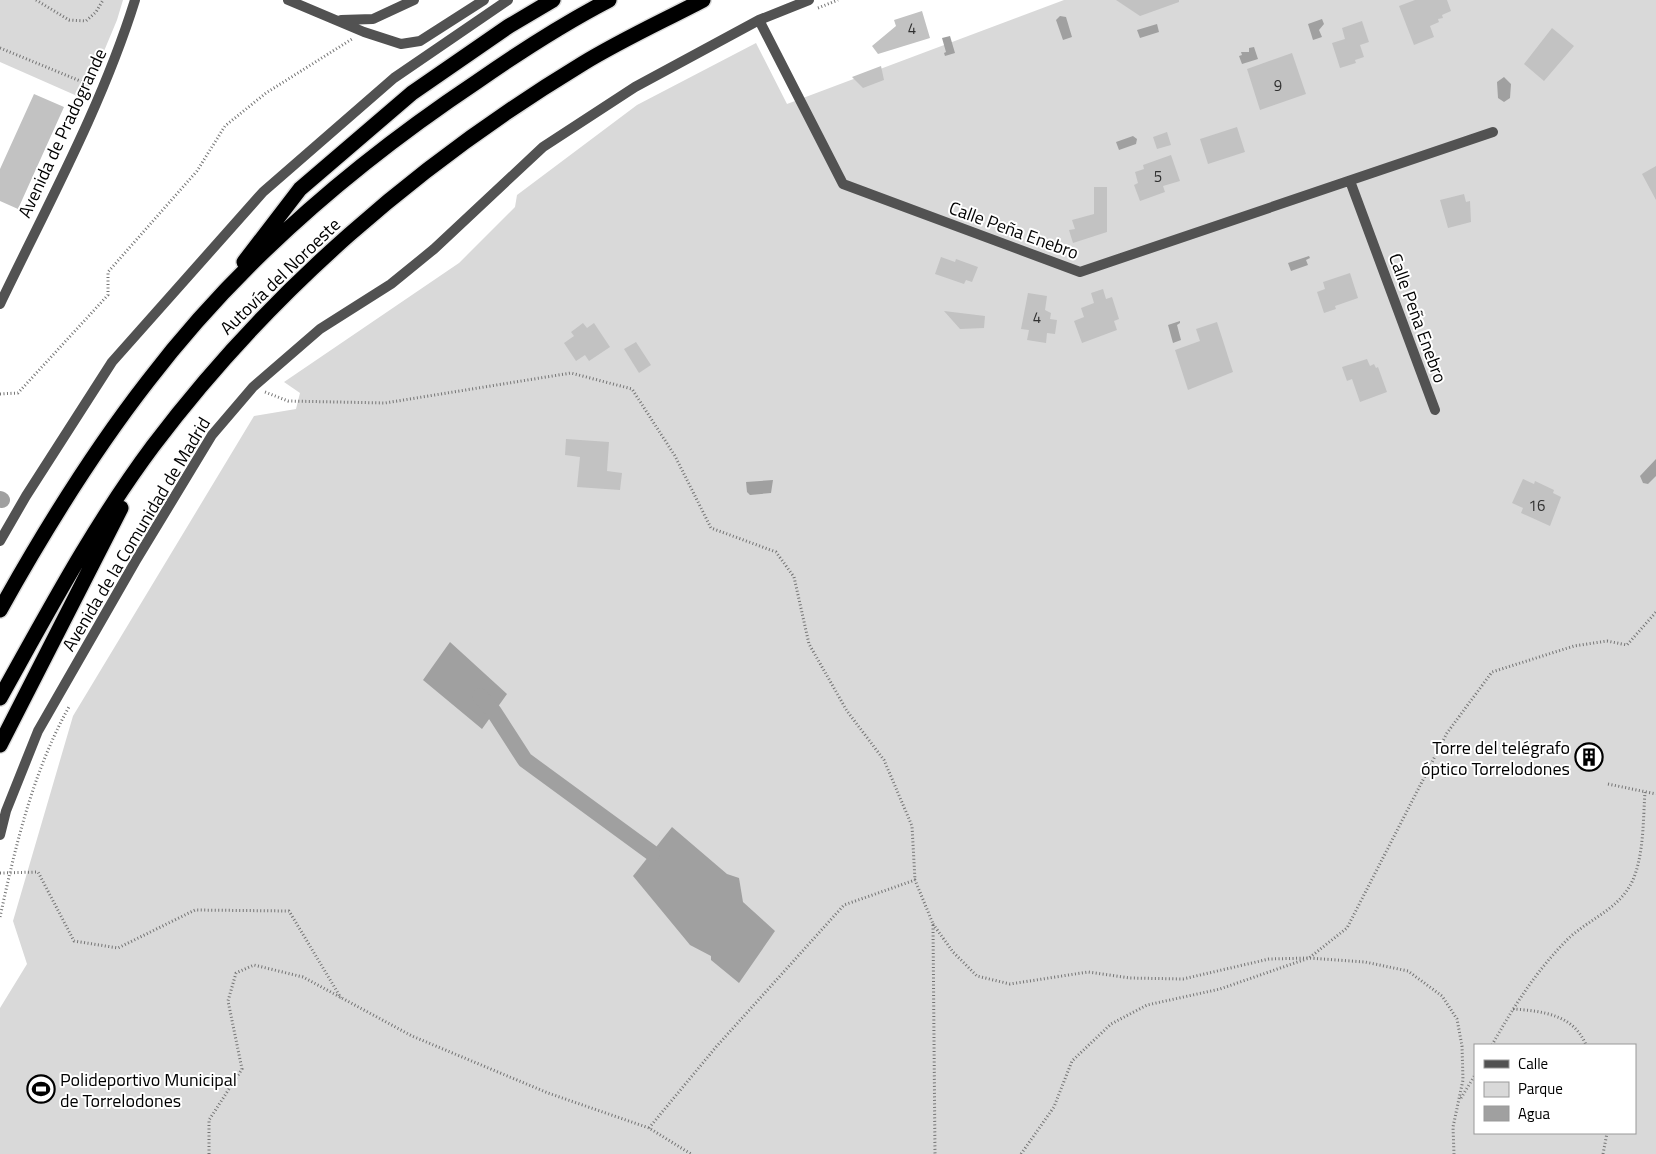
<svg xmlns="http://www.w3.org/2000/svg" width="1656" height="1154" font-family="'Titillium Web',sans-serif">
  <style>
    .green { fill: #d9d9d9; fill-rule: evenodd }
    .water { fill: #a0a0a0 }
    .lines { fill: none; stroke-linecap: round; stroke-linejoin: round }
    .canal { stroke: #a0a0a0; stroke-width: 16 }
    .building { fill: #c2c2c2 }
    .motorway-casing { stroke: #dbdbdb; stroke-width: 18 }
    .path { stroke: #747474; stroke-width: 3; stroke-dasharray: 1 2.5; stroke-linecap: butt }
    .minor { stroke: #525252; stroke-width: 10 }
    .motorway { stroke: #000; stroke-width: 15 }
    .labels { text-anchor: middle; dominant-baseline: central; stroke-width: 4; stroke-linejoin: round; paint-order: stroke }
    .number-label { font-size: 15px; fill: #303030 }
    .street-label { font-size: 18px; fill: #000; stroke: #fff }
    .poi-label { font-size: 18px; fill: #000; stroke: #fff; text-anchor: end }
  </style>
  <rect width="100%" height="100%" fill="#fff"/>
  <path class="green" d="M0,0H123L117,20L84,99L0,62Z
    M1064,0H1656V1154H0V1008L27,964L13,921L73,716L254,416L296,409L300,393L284,382L459,263L515,207L517,195L637,105L756,43L787,104ZM1475,1045H1635V1133H1475Z"/>
  <path class="water" d="M1060,16L1066,17L1072,37L1063,40L1056,20Z
    M1322,19L1324,24L1319,30L1322,37L1313,40L1308,24Z
    M1157,24L1159,32L1140,38L1137,30Z
    M950,36L955,53L945,56L944,53L946,52L942,38Z
    M1254,47L1258,59L1242,64L1239,56L1242,55L1241,52H1249V48Z
    M1504,77L1511,84L1510,98L1504,102L1498,98L1497,82Z
    M1133,136L1137,139L1136,144L1119,150L1116,142Z
    M1309,256L1310,258L1306,260L1308,265L1291,271L1288,263Z
    M1180,321V323L1177,325L1181,340L1173,343L1168,325Z
    M1656,459V476L1648,484L1643,483L1640,476Z
    M773,480L771,493L750,495L747,492L746,482Z
    M450,642L507,694L482,729L423,680Z
    M672,827L727,874L739,878L743,902L775,931L739,983L711,960V956L690,945L633,876Z"/>
  <g class="lines">
    <path class="canal" d="M0,499L2,500
      M480,696L494,712L525,760L652,853"/>
  </g>
  <path class="building" d="M1116,0H1179V2L1140,16Z
    M1415,0H1447L1451,11L1442,15L1443,18L1438,19L1439,22L1430,26L1434,37L1414,45L1399,6Z
    M922,11L930,38L878,54L872,46L896,26L894,20Z
    M1362,21L1369,42L1360,45L1364,57L1355,60L1356,63L1340,68L1332,43L1345,39L1342,28Z
    M1552,28L1574,46L1544,81L1524,64Z
    M1292,53L1306,94L1260,110L1247,69Z
    M881,66L884,80L863,88L852,77Z
    M34,94L64,107L18,209L0,201V169Z
    M1237,127L1245,152L1208,164L1200,139Z
    M1167,132L1171,145L1157,149L1153,137Z
    M1171,155L1180,181L1163,186L1165,192L1140,201L1134,185L1138,183L1135,172L1144,169L1143,165Z
    M1656,166V200L1642,174Z
    M1094,187H1107V232L1073,243L1069,230L1075,229L1072,220L1094,214Z
    M1464,194L1466,202L1470,201L1471,222L1448,228L1440,200Z
    M941,257L955,262L956,259L978,267L972,282L966,280L964,284L935,274Z
    M1350,273L1358,298L1335,306L1336,309L1324,313L1317,292L1325,289L1323,282Z
    M1103,289L1106,299L1112,297L1119,319L1114,321L1117,330L1082,343L1074,321L1084,317L1081,308L1094,303L1091,293Z
    M1028,293L1047,296L1045,310L1051,313L1050,319L1057,320L1055,334L1047,333L1046,343L1027,340L1029,330L1021,329Z
    M944,311L985,316L984,328L960,329Z
    M1217,322L1233,372L1188,390L1175,350L1200,341L1196,329Z
    M583,323L587,328L594,323L610,347L589,361L585,355L576,361L564,343L574,336L571,332Z
    M636,342L651,365L639,373L624,349Z
    M1367,359L1370,366L1374,364L1376,368L1378,367L1387,392L1360,402L1352,379L1347,381L1342,367Z
    M566,439L609,442L607,471L622,473L620,490L577,487L580,457L565,455Z
    M1523,479L1534,484L1535,481L1554,490L1553,493L1561,497L1550,526L1521,513L1523,508L1512,503Z
    M1596,748L1597,765L1581,766V749Z"/>
  <g class="lines">
    <g class="motorway-casing">
      <path id="motorway" d="M244,262L300,189L412,93L509,26L553,0
        M0,610C44,531 92,453 148,381C238,263 355,163 478,81C521,51 563,24 609,0
        M0,698C48,612 94,525 153,446C269,292 417,164 582,64C621,40 663,21 703,0
        M0,745L121,508"/>
    </g>
    <path class="path" d="M36,0L69,20L86,21L96,12L103,0
      M818,8L838,0
      M0,48L90,85
      M265,392L288,401L385,403L571,373L632,389L675,456L711,528L776,552L794,577L809,644L847,711L884,760L912,826L915,880
      M0,394L18,393L108,295V272L197,171L225,126L266,93L352,39
      M1608,784L1656,794
      M0,873L38,872L74,941L118,948L195,910L289,911L341,998
      M0,917C16,844 33,771 70,705
      M933,924L953,952L977,976L1010,984L1088,972L1130,978L1183,979L1269,959L1309,958L1365,962L1408,971L1442,996L1457,1019L1462,1046L1463,1080L1453,1127L1454,1154
      M1513,1009C1543,1011 1574,1015 1586,1045
      M1492,1045C1513,1008 1534,974 1564,943C1585,920 1617,912 1632,882C1644,856 1643,820 1645,792
      M1461,1098L1475,1075
      M649,1128L716,1047L844,905L915,880L933,924L935,1154
      M209,1154V1120L242,1069L228,1001L236,973L254,965L303,977L412,1036L548,1093L649,1128L691,1154
      M1021,1154L1054,1107L1072,1061L1111,1024L1147,1005L1220,989L1309,958L1347,928L1447,733L1492,672L1574,646L1607,641L1627,645L1656,612
      M1603,1154L1607,1133"/>
    <path class="minor" d="M288,0L364,32L401,44L420,41L484,0
      M341,20L373,19L414,0
      M759,20L843,184L1080,272L1493,132
      M1350,181L1435,410
      M0,304C48,204 102,106 135,0
      M0,541L26,496L112,362L263,192L394,78L508,0
      M0,835L6,811L38,731L135,562L212,435L253,387L320,329L391,284L434,249L543,147L635,87L759,20L809,0"/>
    <use href="#motorway" class="motorway"/>
  </g>
  <defs>
    <g id="building-ring" transform="scale(1.4375)"><circle r="9.5" fill="#fff" stroke="#000" stroke-width="1.5"/><path d="M-4-6H4V6H1V3H-1V6H-4ZM-2.5-4.3h1.7v1.8h-1.7ZM.8-4.3h1.7v1.8H.8ZM-2.5-1h1.7V.8h-1.7ZM.8-1h1.7V.8H.8Z" fill="#000"/></g>
    <g id="stadium-ring" transform="scale(1.4375)"><circle r="9.5" fill="#fff" stroke="#000" stroke-width="1.5"/><path d="M0-5a6.5 5 0 1 0 0 10a6.5 5 0 1 0 0-10ZM-3.5-1.8h7v3.6h-7Z" fill="#000"/></g>
  </defs>
  <g fill-rule="evenodd">
    <use href="#building-ring" x="1589" y="757"/>
    <use href="#stadium-ring" x="41" y="1089"/>
  </g>
  <g class="labels">
    <g class="number-label">
      <text x="912" y="28">4</text>
      <text x="1278" y="85">9</text>
      <text x="1158" y="176">5</text>
      <text x="1037" y="317">4</text>
      <text x="1537" y="505">16</text>
    </g>
    <g class="street-label">
      <text transform="translate(62 133) rotate(-65)">Avenida de Pradogrande</text>
      <text transform="translate(1014 230) rotate(20)">Calle Peña Enebro</text>
      <text transform="translate(280 276) rotate(-44)">Autovía del Noroeste</text>
      <text transform="translate(1418 318) rotate(70)">Calle Peña Enebro</text>
      <text transform="translate(136 534) rotate(-59)">Avenida de la Comunidad de Madrid</text>
    </g>
    <g class="poi-label">
      <text x="1570" y="747">Torre del telégrafo<tspan x="1570" dy="21">óptico Torrelodones</tspan></text>
      <text x="60" y="1079" text-anchor="start">Polideportivo Municipal<tspan x="60" dy="21">de Torrelodones</tspan></text>
    </g>
  </g>
  <rect x="1474" y="1044" width="162" height="90" fill="#ffffff" stroke="#999999"/>
  <rect x="1484" y="1060" width="25" height="8" fill="#525252" stroke="#999999"/>
  <text x="1518" y="1069" font-size="15" fill="#000000">Calle</text>
  <rect x="1484" y="1082" width="25" height="15" fill="#d9d9d9" stroke="#999999"/>
  <text x="1518" y="1094" font-size="15" fill="#000000">Parque</text>
  <rect x="1484" y="1106" width="25" height="15" fill="#a0a0a0" stroke="#999999"/>
  <text x="1518" y="1119" font-size="15" fill="#000000">Agua</text>
</svg>
